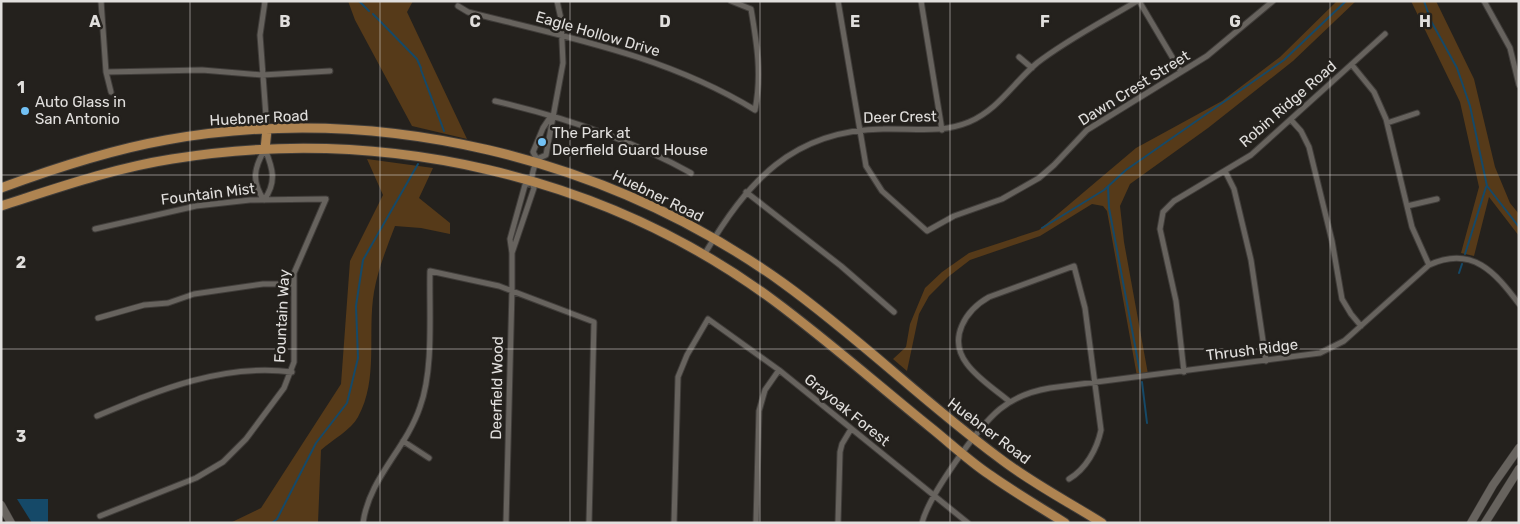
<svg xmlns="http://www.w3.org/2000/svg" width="1520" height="524" font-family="Rubik,sans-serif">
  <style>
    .green { fill: #563a19 }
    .water { fill: #154968 }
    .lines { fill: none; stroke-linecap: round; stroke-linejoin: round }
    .stream { stroke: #154968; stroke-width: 2 }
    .street-casing { stroke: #403d3a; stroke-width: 7 }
    .secondary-casing { stroke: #403d3a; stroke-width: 9 }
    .primary-casing { stroke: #403d3a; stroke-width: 11 }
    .street { stroke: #67635e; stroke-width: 5 }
    .secondary { stroke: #67635e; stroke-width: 8 }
    .primary { stroke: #af8451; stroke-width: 9 }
    .grid { fill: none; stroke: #e1dfdd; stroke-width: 1; stroke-opacity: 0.55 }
    .poi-dot { fill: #72c1f5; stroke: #24211d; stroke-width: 2 }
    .labels { text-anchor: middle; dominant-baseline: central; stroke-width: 5; stroke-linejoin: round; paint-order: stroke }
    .street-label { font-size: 15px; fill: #e1dfdd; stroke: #24211d }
    .poi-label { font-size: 15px; fill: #e1dfdd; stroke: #24211d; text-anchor: start }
    .grid-label { font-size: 16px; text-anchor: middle; font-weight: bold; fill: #e1dfdd; stroke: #24211d; stroke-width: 5; stroke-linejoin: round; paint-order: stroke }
  </style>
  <rect width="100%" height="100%" fill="#24211d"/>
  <path class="green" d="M348,1H413L407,12L467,139L412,126L355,20Z
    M1337,1H1356L1293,61L1208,128L1130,184L1120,206L1124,242L1148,374L1137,376L1107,211L1103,206L1092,204L1040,236L970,260L948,277L929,296L919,314L907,371L893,359L906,347L910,324L925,288L942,272L969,253L1039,230L1136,148L1222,101L1280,57Z
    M1411,1H1436L1474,79L1495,167L1510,203L1519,214V236L1489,197L1474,256L1461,253L1479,187L1460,102Z
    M367,159L433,168L419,198L450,223V234L421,228L395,226C387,247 378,269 374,292C367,333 379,379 358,417C351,430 332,440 321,450L318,523H230L261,508L341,384L350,261L383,195Z"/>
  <path class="water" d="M17,499H48V523H32Z"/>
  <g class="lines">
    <path class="stream" d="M359,1L369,11
      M1424,1L1431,21L1457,68L1470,106L1487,186L1519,227
      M373,14L417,59L421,68
      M421,70L444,131
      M1108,187L1109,208L1140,372
      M1042,228L1104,190L1126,170L1284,60L1346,1
      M1465,254L1486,187
      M1459,273L1462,264
      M1142,382L1147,423
      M272,523L277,519L316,443L347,403L358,358L356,306L363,260L418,164"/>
    <g class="street-casing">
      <path id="street" d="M101,1L106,72L111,92
        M265,1L260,35L267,130
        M838,1L866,166L882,191L927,231L954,216L1002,199L1039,178L1054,165L1087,130L1207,56L1273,1
        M921,1L942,130
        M1139,1L1181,72
        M1484,1L1510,48L1519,85
        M458,6L468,12C566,37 667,56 755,110C762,75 757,44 751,9L731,1
        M1019,57L1032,68
        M1352,65L1374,92L1386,119L1412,227L1429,265
        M106,72L202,70L262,75L330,71
        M495,101C563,117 630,139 691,173
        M1291,120L1301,131L1309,147L1332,241L1342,299L1351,314L1361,326
        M1387,123L1417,113
        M265,149C273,169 277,182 264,200C251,181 254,168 265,149Z
        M537,159L533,152L543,128L551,116
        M1225,171L1234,189L1251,260L1266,361
        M746,192L841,266L894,312
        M1407,206L1437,199
        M95,229L196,206L250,200L326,199L294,273V362L284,388L246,439L223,462L196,478L100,516
        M512,253L534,188C529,179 534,168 537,159L546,155L563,63L561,19L557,1
        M704,255C747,182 792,130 883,129C913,128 940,134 969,122C999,109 1013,83 1037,63C1068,39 1104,21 1137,1
        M98,318L144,305L168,303L194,294L263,284H293
        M1184,372L1176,301L1160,229L1163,212L1174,201L1251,155L1385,34
        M1010,402C996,390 978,379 967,364C947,338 966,310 989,297L1074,266L1085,308L1101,430C1097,449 1086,469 1069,479
        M97,416C159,390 223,363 292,372
        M403,441L429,458
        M363,523C369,478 406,449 420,407C434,369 429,312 430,271L499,286L594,322L589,523
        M506,523L512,290V253L510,239L525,185L531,183
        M674,523L678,377L687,355L708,319L779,370L968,523
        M756,523L759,411L765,390L779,370
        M838,523L840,452L842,444L851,429
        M922,523C929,495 978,427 1000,409C1015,397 1032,391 1050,388L1320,353L1344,341L1429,265C1472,245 1495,272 1519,304"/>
    </g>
    <g class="secondary-casing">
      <path id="secondary" d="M1,505L11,523
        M1471,523L1493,485L1519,448
        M1485,523L1519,469"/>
    </g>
    <g class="primary-casing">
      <path id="primary" d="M265,149L267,130
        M1,188C55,168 110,150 166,140C380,102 607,157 783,283C858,337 924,402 998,457C1030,482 1067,501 1102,523
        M1,206C57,188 114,168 172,159C382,125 602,174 773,300C827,340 878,385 930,427C950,443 969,461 990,475C1014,492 1040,507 1065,523"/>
    </g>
    <use href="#street" class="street"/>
    <use href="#secondary" class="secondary"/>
    <use href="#primary" class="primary"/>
  </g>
  <path class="grid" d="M190,1V523M380,1V523M570,1V523M760,1V523M950,1V523M1140,1V523M1330,1V523M1,175H1519M1,349H1519"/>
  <g class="poi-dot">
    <circle cx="25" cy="111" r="5"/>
    <circle cx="542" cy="142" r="5"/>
  </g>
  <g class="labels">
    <g class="street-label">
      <text transform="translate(598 34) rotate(16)">Eagle Hollow Drive</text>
      <text transform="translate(1134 88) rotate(-32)">Dawn Crest Street</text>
      <text transform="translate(1288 104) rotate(-41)">Robin Ridge Road</text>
      <text transform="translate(900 117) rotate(-1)">Deer Crest</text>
      <text transform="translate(259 118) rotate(-3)">Huebner Road</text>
      <text transform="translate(208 194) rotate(-7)">Fountain Mist</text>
      <text transform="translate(658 196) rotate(26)">Huebner Road</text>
      <text transform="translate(282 316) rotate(-87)">Fountain Way</text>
      <text transform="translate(1252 350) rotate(-7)">Thrush Ridge</text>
      <text transform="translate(497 388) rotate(-89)">Deerfield Wood</text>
      <text transform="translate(847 410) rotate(39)">Grayoak Forest</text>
      <text transform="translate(989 431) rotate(37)">Huebner Road</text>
    </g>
    <g class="poi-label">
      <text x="35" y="102">Auto Glass in<tspan x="35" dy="17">San Antonio</tspan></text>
      <text x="552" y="133">The Park at<tspan x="552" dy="17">Deerfield Guard House</tspan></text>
    </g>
  </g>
  <g class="grid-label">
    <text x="95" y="27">A</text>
    <text x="285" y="27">B</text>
    <text x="475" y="27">C</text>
    <text x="665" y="27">D</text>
    <text x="855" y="27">E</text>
    <text x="1045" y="27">F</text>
    <text x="1235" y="27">G</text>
    <text x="1425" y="27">H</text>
    <text x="21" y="93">1</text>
    <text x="21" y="268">2</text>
    <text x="21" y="442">3</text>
  </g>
  <rect width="1520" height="524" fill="none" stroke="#e1dfdd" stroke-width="5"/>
</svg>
